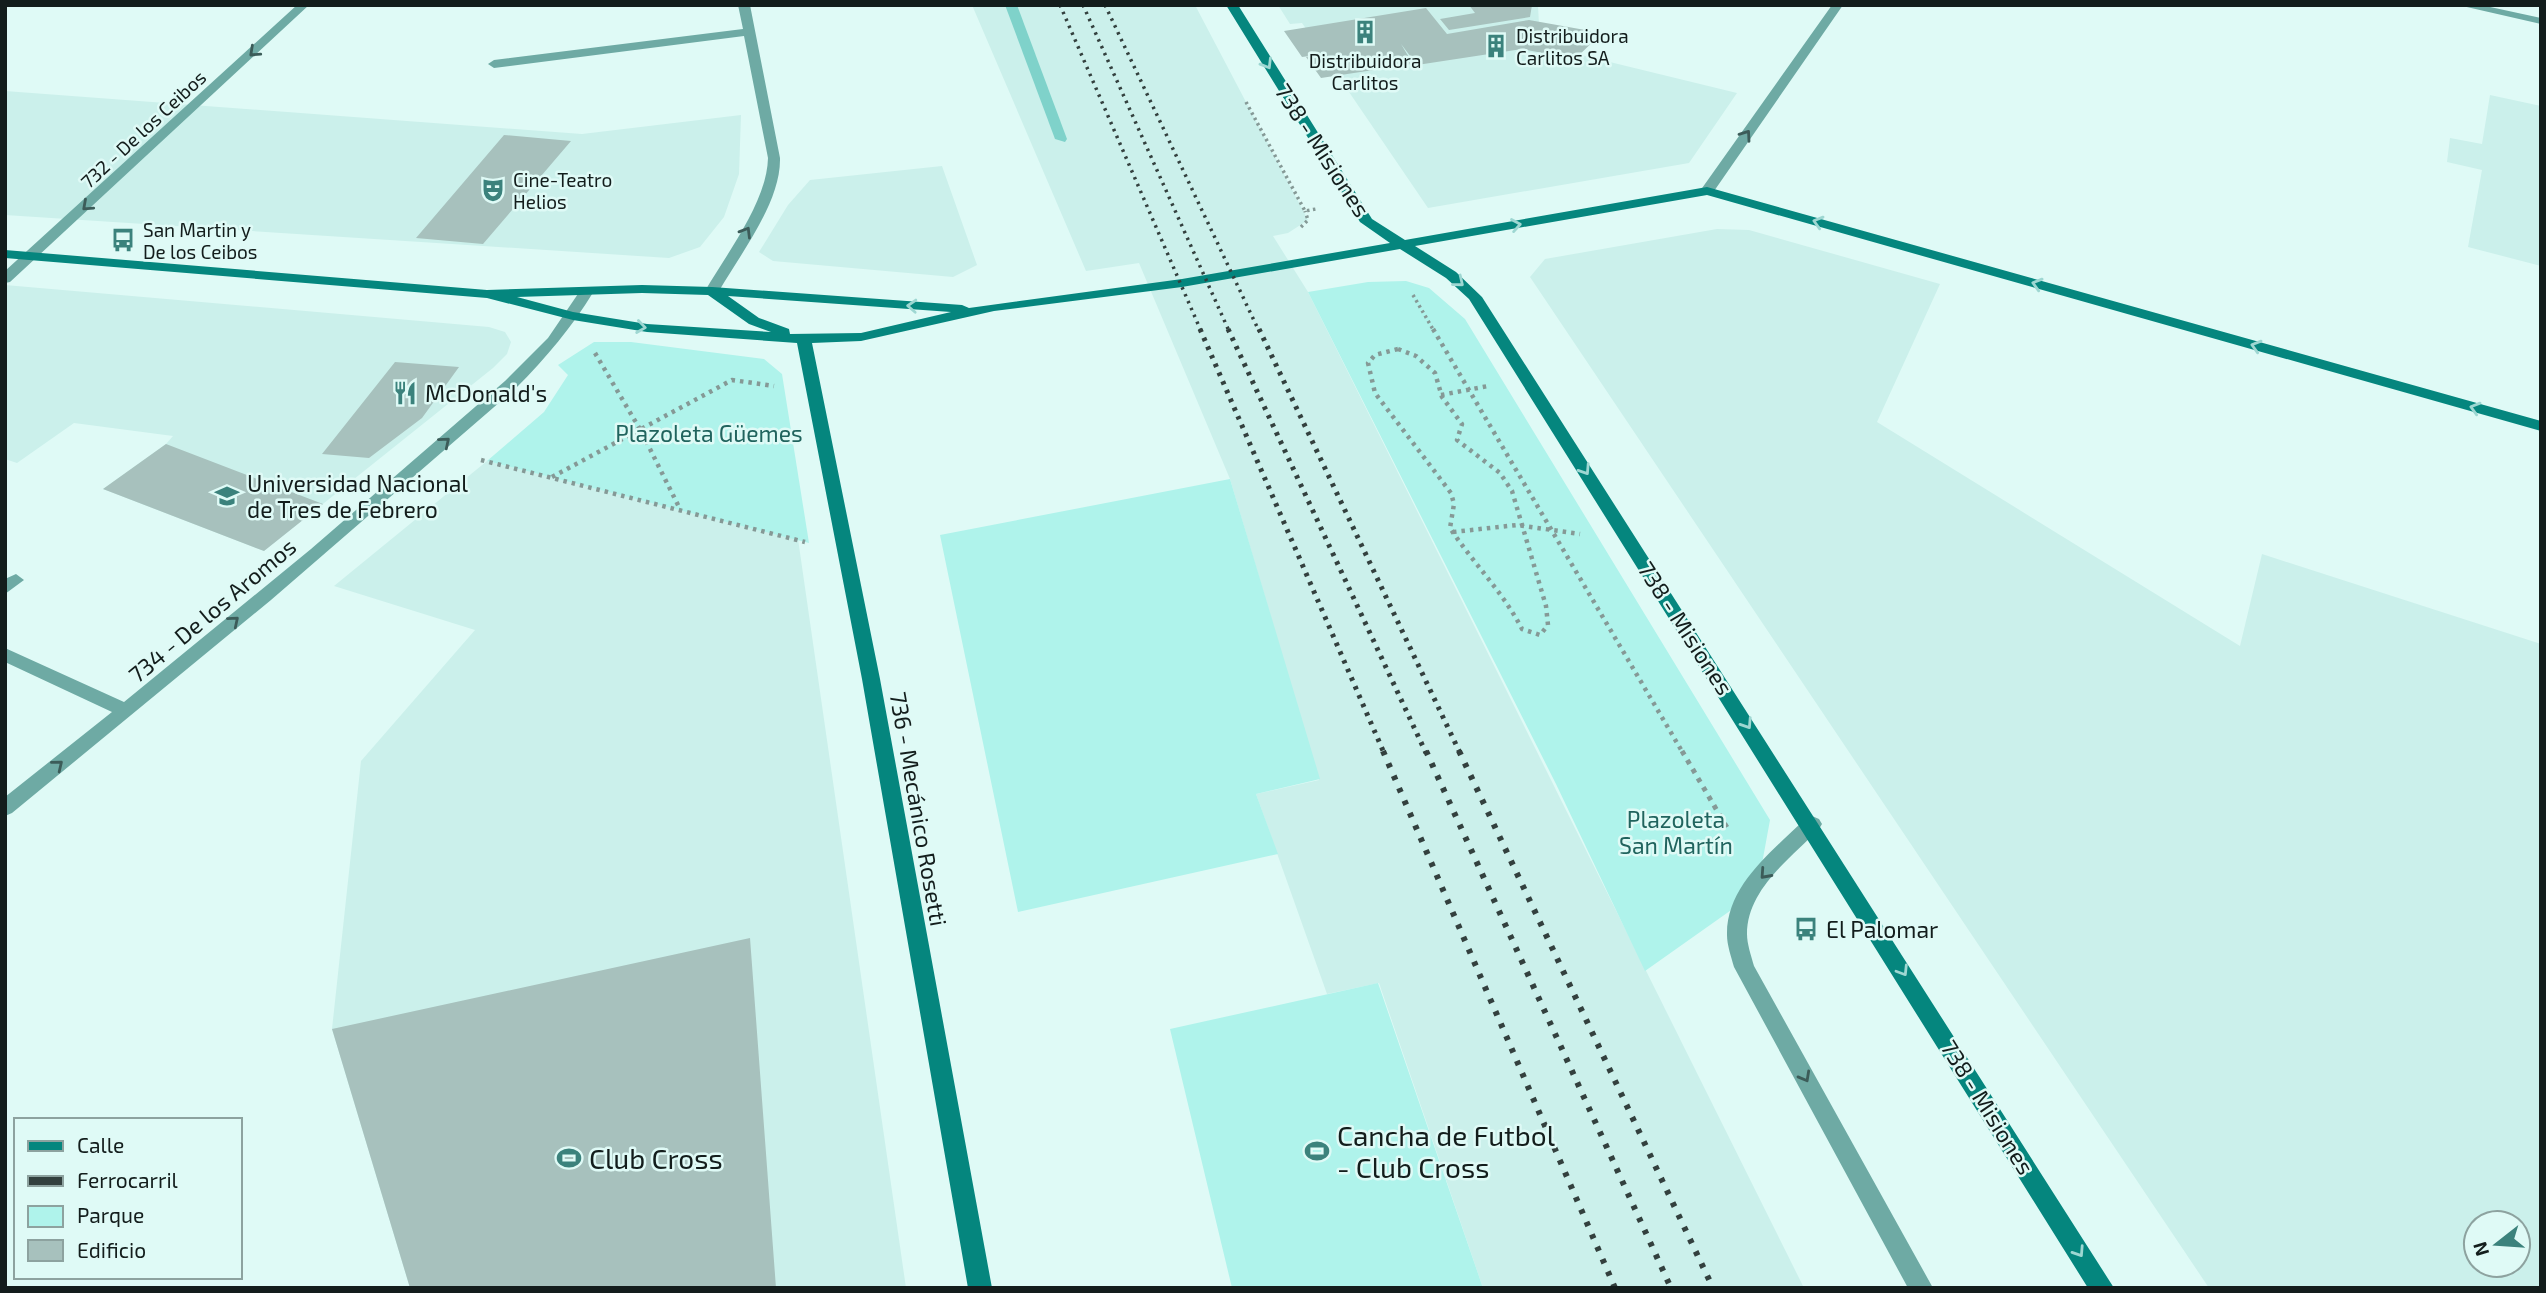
<svg xmlns="http://www.w3.org/2000/svg" width="2546" height="1293" font-family="'Exo 2',sans-serif">
  <style>
    .built { fill: #cbf0eb; fill-rule: evenodd }
    .green { fill: #aff3eb }
    .lines { fill: none; stroke-linecap: round; stroke-linejoin: round }
    .stream { fill: #7fd2ca; fill-rule: evenodd }
    .building { fill: #a7c1bd }
    .path-far2 { stroke: #859996; stroke-width: 3.5; stroke-dasharray: 2.5 3.5; stroke-linecap: butt }
    .path-far1 { stroke: #859996; stroke-width: 4.5; stroke-dasharray: 3.5 5; stroke-linecap: butt }
    .path { stroke: #859996; stroke-width: 5; stroke-dasharray: 4.5 6; stroke-linecap: butt }
    .lane { fill: #6eaaa4; fill-rule: evenodd }
    .street { fill: #6eaaa4; fill-rule: evenodd }
    .secondary { fill: #05867e; fill-rule: evenodd }
    .rail-far2 { stroke: #33403e; stroke-width: 3.5; stroke-dasharray: 2.5 5; stroke-linecap: butt }
    .rail-far1 { stroke: #33403e; stroke-width: 5; stroke-dasharray: 3.5 6; stroke-linecap: butt }
    .rail { stroke: #33403e; stroke-width: 6; stroke-dasharray: 4.5 9; stroke-linecap: butt }
    .oneway { stroke: #3c5c59 }
    .oneway2 { stroke: #9ed7d2 }
    .labels { text-anchor: middle; dominant-baseline: central; stroke-width: 5; stroke-linejoin: round; paint-order: stroke }
    .far-poi-label { font-size: 19px; fill: #131d1c; stroke: #dffaf6; text-anchor: start }
    .far-street-label { font-size: 19px; fill: #131d1c; stroke: #dffaf6 }
    .street-label { font-size: 23px; fill: #131d1c; stroke: #dffaf6 }
    .poi-label { font-size: 23px; fill: #131d1c; stroke: #dffaf6; text-anchor: start }
    .park-label { font-size: 23px; fill: #20645e; stroke: #dffaf6 }
    .near-poi-label { font-size: 28px; fill: #131d1c; stroke: #dffaf6; text-anchor: start }
  </style>
  <rect width="100%" height="100%" fill="#dffaf6"/>
  <path class="built" d="M972,5H1195L1308,220L1288,233L1273,236L1308,292L1804,1288H1483L1379,983L1327,994L1256,794L1319,780L1230,479L1139,263L1086,271Z
    M1278,5H1538L1540,45L1737,93L1689,163L1428,208L1302,23L1290,24Z
    M5,91L582,134L741,115L739,174L724,217L700,247L669,258L5,215Z
    M2490,95L2541,106V266L2468,247L2482,170L2447,162L2450,138L2482,144Z
    M942,166L977,265L953,277L773,261L759,252L788,205L810,180Z
    M1717,229L1749,230L1940,284L1877,422L2240,646L2262,554L2541,644V1288H2209L1530,277L1545,259ZM2476,1223H2518V1265H2476Z
    M5,285L489,327L505,332L511,342L507,354L493,368L264,551L103,489L166,444L173,436L74,423L17,463L5,459Z
    M487,461L798,539L906,1288H410L332,1029L361,761L475,630L334,586Z"/>
  <path class="green" d="M1406,281L1429,288L1465,319L1770,820L1759,880L1744,901L1645,971L1556,784L1308,292L1368,282Z
    M594,342H631L764,359L782,374L809,543L487,461L544,412L568,375L558,365Z
    M1230,479L1320,779L1256,794L1278,854L1018,912L940,535Z
    M1378,983L1483,1288H1232L1170,1029Z"/>
  <g class="lines">
    <path class="stream" d="M1005,5H1017L1067,139L1065,142L1055,139Z"/>
  </g>
  <path class="building" d="M1469,5H1532L1530,17L1449,30L1440,19L1475,13Z
    M1426,8L1447,34L1529,20L1602,33L1575,59L1522,49L1417,65L1401,44L1413,64L1321,78L1306,57L1317,55L1302,57L1284,31Z
    M504,135L571,141L483,244L416,238Z
    M395,362L459,367L422,418L369,458L322,454Z
    M166,444L323,504L264,551L103,489Z
    M750,938L776,1288H410L332,1029Z"/>
  <g class="lines">
    <path class="path-far2" d="M1246,102L1305,211L1316,209
      M1301,227L1308,220L1305,211
      M1413,295L1434,331"/>
    <path class="path-far1" d="M1433,329L1683,753
      M1398,349L1416,356L1435,373L1442,397L1462,424L1457,440L1500,473L1512,491L1546,606L1548,625L1540,635L1522,629C1503,592 1473,563 1450,528L1454,504L1451,493L1375,393L1368,363L1375,355Z
      M595,353L641,431L680,509
      M1441,395L1488,386
      M481,460L805,542
      M552,477L732,380L774,386
      M1453,532L1517,525L1580,534"/>
    <path class="path" d="M1682,751L1729,831"/>
    <path class="lane" d="M1812,816L1819,819L1822,824L1819,829C1791,858 1747,889 1747,934C1747,944 1751,955 1754,966L1933,1288H1908L1734,967C1731,956 1727,945 1727,935C1726,885 1774,850 1805,819Z"/>
    <path class="street" d="M297,5H309L10,282L5,283V271Z
      M738,5H750L780,158C781,202 741,253 719,291L712,295L705,291C727,253 767,202 768,158L744,36L494,68L488,64L494,60L743,29Z
      M1832,5H1843L1712,194H1702L1700,191Z
      M2458,5H2481L2541,18V24Z
      M587,287L594,291C572,327 546,358 516,388L271,600L12,813L5,816V797L112,712L5,662V648L124,702L311,549L505,381L548,338L582,288Z
      M16,574L24,580L5,594V579Z"/>
    <path class="secondary" d="M1226,5H1238L1372,219L1405,240L1707,187L2541,421V431L1707,195L1415,246L1456,272L1482,297L2114,1288H2088L1469,299L1446,278L1400,249L1182,287L994,311L861,341L812,343L880,679L992,1288H968L862,679L797,343L647,332L573,320L487,298L5,258V250L487,290L642,285L712,287L962,305L969,308L1182,279L1390,243L1360,222ZM642,293L708,295L749,324L771,332L647,324L573,312L517,297ZM728,296L951,312L861,333L790,334L789,329L759,318Z"/>
    <path class="rail-far2" d="M1060,5L1201,331
      M1083,5L1229,331
      M1105,5L1259,331"/>
    <path class="rail-far1" d="M1200,329L1384,753
      M1228,329L1426,753
      M1259,329L1460,753"/>
    <path class="rail" d="M1383,751L1615,1288
      M1426,751L1671,1288
      M1459,751L1713,1288"/>
  </g>
  <defs><path id="oneway-chevron" d="M-2-3.5L2.5 0L-2 3.5" fill="none" stroke-width="1.6" stroke-linecap="round" stroke-linejoin="round" transform="scale(1.75)"/></defs>
  <g class="oneway">
    <use href="#oneway-chevron" transform="translate(254 52) rotate(137)"/>
    <use href="#oneway-chevron" transform="translate(1746 135) rotate(-55)"/>
    <use href="#oneway-chevron" transform="translate(87 206) rotate(138)"/>
    <use href="#oneway-chevron" transform="translate(746 232) rotate(-59)"/>
    <use href="#oneway-chevron" transform="translate(445 442) rotate(-40)"/>
    <use href="#oneway-chevron" transform="translate(234 621) rotate(-40)"/>
    <use href="#oneway-chevron" transform="translate(58 765) rotate(-39)"/>
    <use href="#oneway-chevron" transform="translate(1765 874) rotate(132)"/>
    <use href="#oneway-chevron" transform="translate(1805 1077) rotate(61)"/>
  </g>
  <g class="oneway2">
    <use href="#oneway-chevron" transform="translate(1267 64) rotate(59)"/>
    <use href="#oneway-chevron" transform="translate(1818 222) rotate(-164)"/>
    <use href="#oneway-chevron" transform="translate(1516 225) rotate(-10)"/>
    <use href="#oneway-chevron" transform="translate(1459 282) rotate(39)"/>
    <use href="#oneway-chevron" transform="translate(2037 284) rotate(-164)"/>
    <use href="#oneway-chevron" transform="translate(912 306) rotate(-177)"/>
    <use href="#oneway-chevron" transform="translate(641 327) rotate(8)"/>
    <use href="#oneway-chevron" transform="translate(2256 346) rotate(-164)"/>
    <use href="#oneway-chevron" transform="translate(2475 408) rotate(-164)"/>
    <use href="#oneway-chevron" transform="translate(1585 470) rotate(57)"/>
    <use href="#oneway-chevron" transform="translate(1747 724) rotate(57)"/>
    <use href="#oneway-chevron" transform="translate(1903 971) rotate(58)"/>
    <use href="#oneway-chevron" transform="translate(2079 1252) rotate(57)"/>
  </g>
  <defs>
    <g id="building-bare" transform="scale(1.89)"><path d="M-4-6H4V6H1V3H-1V6H-4ZM-2.5-4.3h1.7v1.8h-1.7ZM.8-4.3h1.7v1.8H.8ZM-2.5-1h1.7V.8h-1.7ZM.8-1h1.7V.8H.8Z" fill="#3b827c" stroke="#dffaf6" stroke-width="2.5" paint-order="stroke"/></g>
    <g id="theatre-bare" transform="scale(1.89)"><path d="M-5-5.5Q0-4 5-5.5V0Q5 5 0 6Q-5 5-5 0ZM-3.3-2.5H-1v1.5H-3.3ZM1-2.5H3.3v1.5H1ZM-2.8 1Q0 5.5 2.8 1Z" fill="#3b827c" stroke="#dffaf6" stroke-width="2.5" paint-order="stroke"/></g>
    <g id="bus-bare" transform="scale(1.89)"><path d="M-5-6H5V4H4V6H2V4H-2V6H-4V4H-5ZM-3.5-4V0h7V-4ZM-3.5 1.2v1.5H-2V1.2ZM2 1.2v1.5H3.5V1.2Z" fill="#3b827c" stroke="#dffaf6" stroke-width="2.5" paint-order="stroke"/></g>
    <g id="restaurant-bare" transform="scale(1.89)"><path d="M-5-6h1v4h1v-4h1v4h1v-4h1v5L-1.5 .5V6h-2V.5L-5-1ZM5-6V6H3V1.5H1.5Q1.5-4 5-6Z" fill="#3b827c" stroke="#dffaf6" stroke-width="2.5" paint-order="stroke"/></g>
    <g id="university-bare" transform="scale(1.89)"><path d="M0-5L7-2L0 1L-7-2ZM-4 1L0 2.5L4 1V4Q0 6-4 4Z" fill="#3b827c" stroke="#dffaf6" stroke-width="2.5" paint-order="stroke"/></g>
    <g id="stadium-bare" transform="scale(1.89)"><path d="M0-5a6.5 5 0 1 0 0 10a6.5 5 0 1 0 0-10ZM-3.5-1.8h7v3.6h-7Z" fill="#3b827c" stroke="#dffaf6" stroke-width="2.5" paint-order="stroke"/></g>
  </defs>
  <g fill-rule="evenodd">
    <use href="#building-bare" x="1365" y="32"/>
    <use href="#building-bare" x="1496" y="46"/>
    <use href="#theatre-bare" x="493" y="190"/>
    <use href="#bus-bare" x="123" y="240"/>
    <use href="#restaurant-bare" x="405" y="393"/>
    <use href="#university-bare" x="227" y="496"/>
    <use href="#bus-bare" x="1806" y="929"/>
    <use href="#stadium-bare" x="1317" y="1151"/>
    <use href="#stadium-bare" x="569" y="1158"/>
  </g>
  <g class="labels">
    <g class="far-poi-label">
      <text x="1516" y="35">Distribuidora<tspan x="1516" dy="22">Carlitos SA</tspan></text>
      <text x="1365" y="60" text-anchor="middle">Distribuidora<tspan x="1365" dy="22">Carlitos</tspan></text>
      <text x="513" y="179">Cine-Teatro<tspan x="513" dy="22">Helios</tspan></text>
      <text x="143" y="229">San Martin y<tspan x="143" dy="22">De los Ceibos</tspan></text>
    </g>
    <g class="far-street-label">
      <text transform="translate(143 129) rotate(-43)">732 - De los Ceibos</text>
    </g>
    <g class="street-label">
      <text transform="translate(1323 150) rotate(57)">738 - Misiones</text>
      <text transform="translate(212 610) rotate(-40)">734 - De los Aromos</text>
      <text transform="translate(1686 628) rotate(57)">738 - Misiones</text>
      <text transform="translate(919 809) rotate(80)">736 - Mecánico Rosetti</text>
      <text transform="translate(1988 1107) rotate(58)">738 - Misiones</text>
    </g>
    <g class="poi-label">
      <text x="425" y="393">McDonald's</text>
      <text x="247" y="483">Universidad Nacional<tspan x="247" dy="26">de Tres de Febrero</tspan></text>
      <text x="1826" y="929">El Palomar</text>
    </g>
    <g class="park-label">
      <text x="709" y="433">Plazoleta Güemes</text>
      <text x="1676" y="819">Plazoleta<tspan x="1676" dy="26">San Martín</tspan></text>
    </g>
    <g class="near-poi-label">
      <text x="1337" y="1135">Cancha de Futbol<tspan x="1337" dy="32">- Club Cross</tspan></text>
      <text x="589" y="1158">Club Cross</text>
    </g>
  </g>
  <rect width="2546" height="1293" fill="none" stroke="#131d1c" stroke-width="14"/>
  <rect x="14" y="1118" width="228" height="161" fill="#dffaf6" stroke="#8da29f" stroke-width="2"/>
  <rect x="28" y="1141" width="35" height="10" fill="#05867e" stroke="#8da29f" stroke-width="2"/>
  <text x="77" y="1153" font-size="21" fill="#131d1c">Calle</text>
  <rect x="28" y="1176" width="35" height="10" fill="#33403e" stroke="#8da29f" stroke-width="2"/>
  <text x="77" y="1188" font-size="21" fill="#131d1c">Ferrocarril</text>
  <rect x="28" y="1206" width="35" height="21" fill="#aff3eb" stroke="#8da29f" stroke-width="2"/>
  <text x="77" y="1223" font-size="21" fill="#131d1c">Parque</text>
  <rect x="28" y="1240" width="35" height="21" fill="#a7c1bd" stroke="#8da29f" stroke-width="2"/>
  <text x="77" y="1258" font-size="21" fill="#131d1c">Edificio</text>
  <g transform="translate(2497 1244) rotate(253)"><circle r="33" fill="#dffaf6" stroke="#8da29f" stroke-width="2"/>
  <path d="M0-5L12 26L0 18L-12 26Z" fill="#3b827c"/>
  <text y="-10" font-size="19" font-weight="bold" text-anchor="middle" fill="#131d1c">N</text>
  </g>
</svg>
